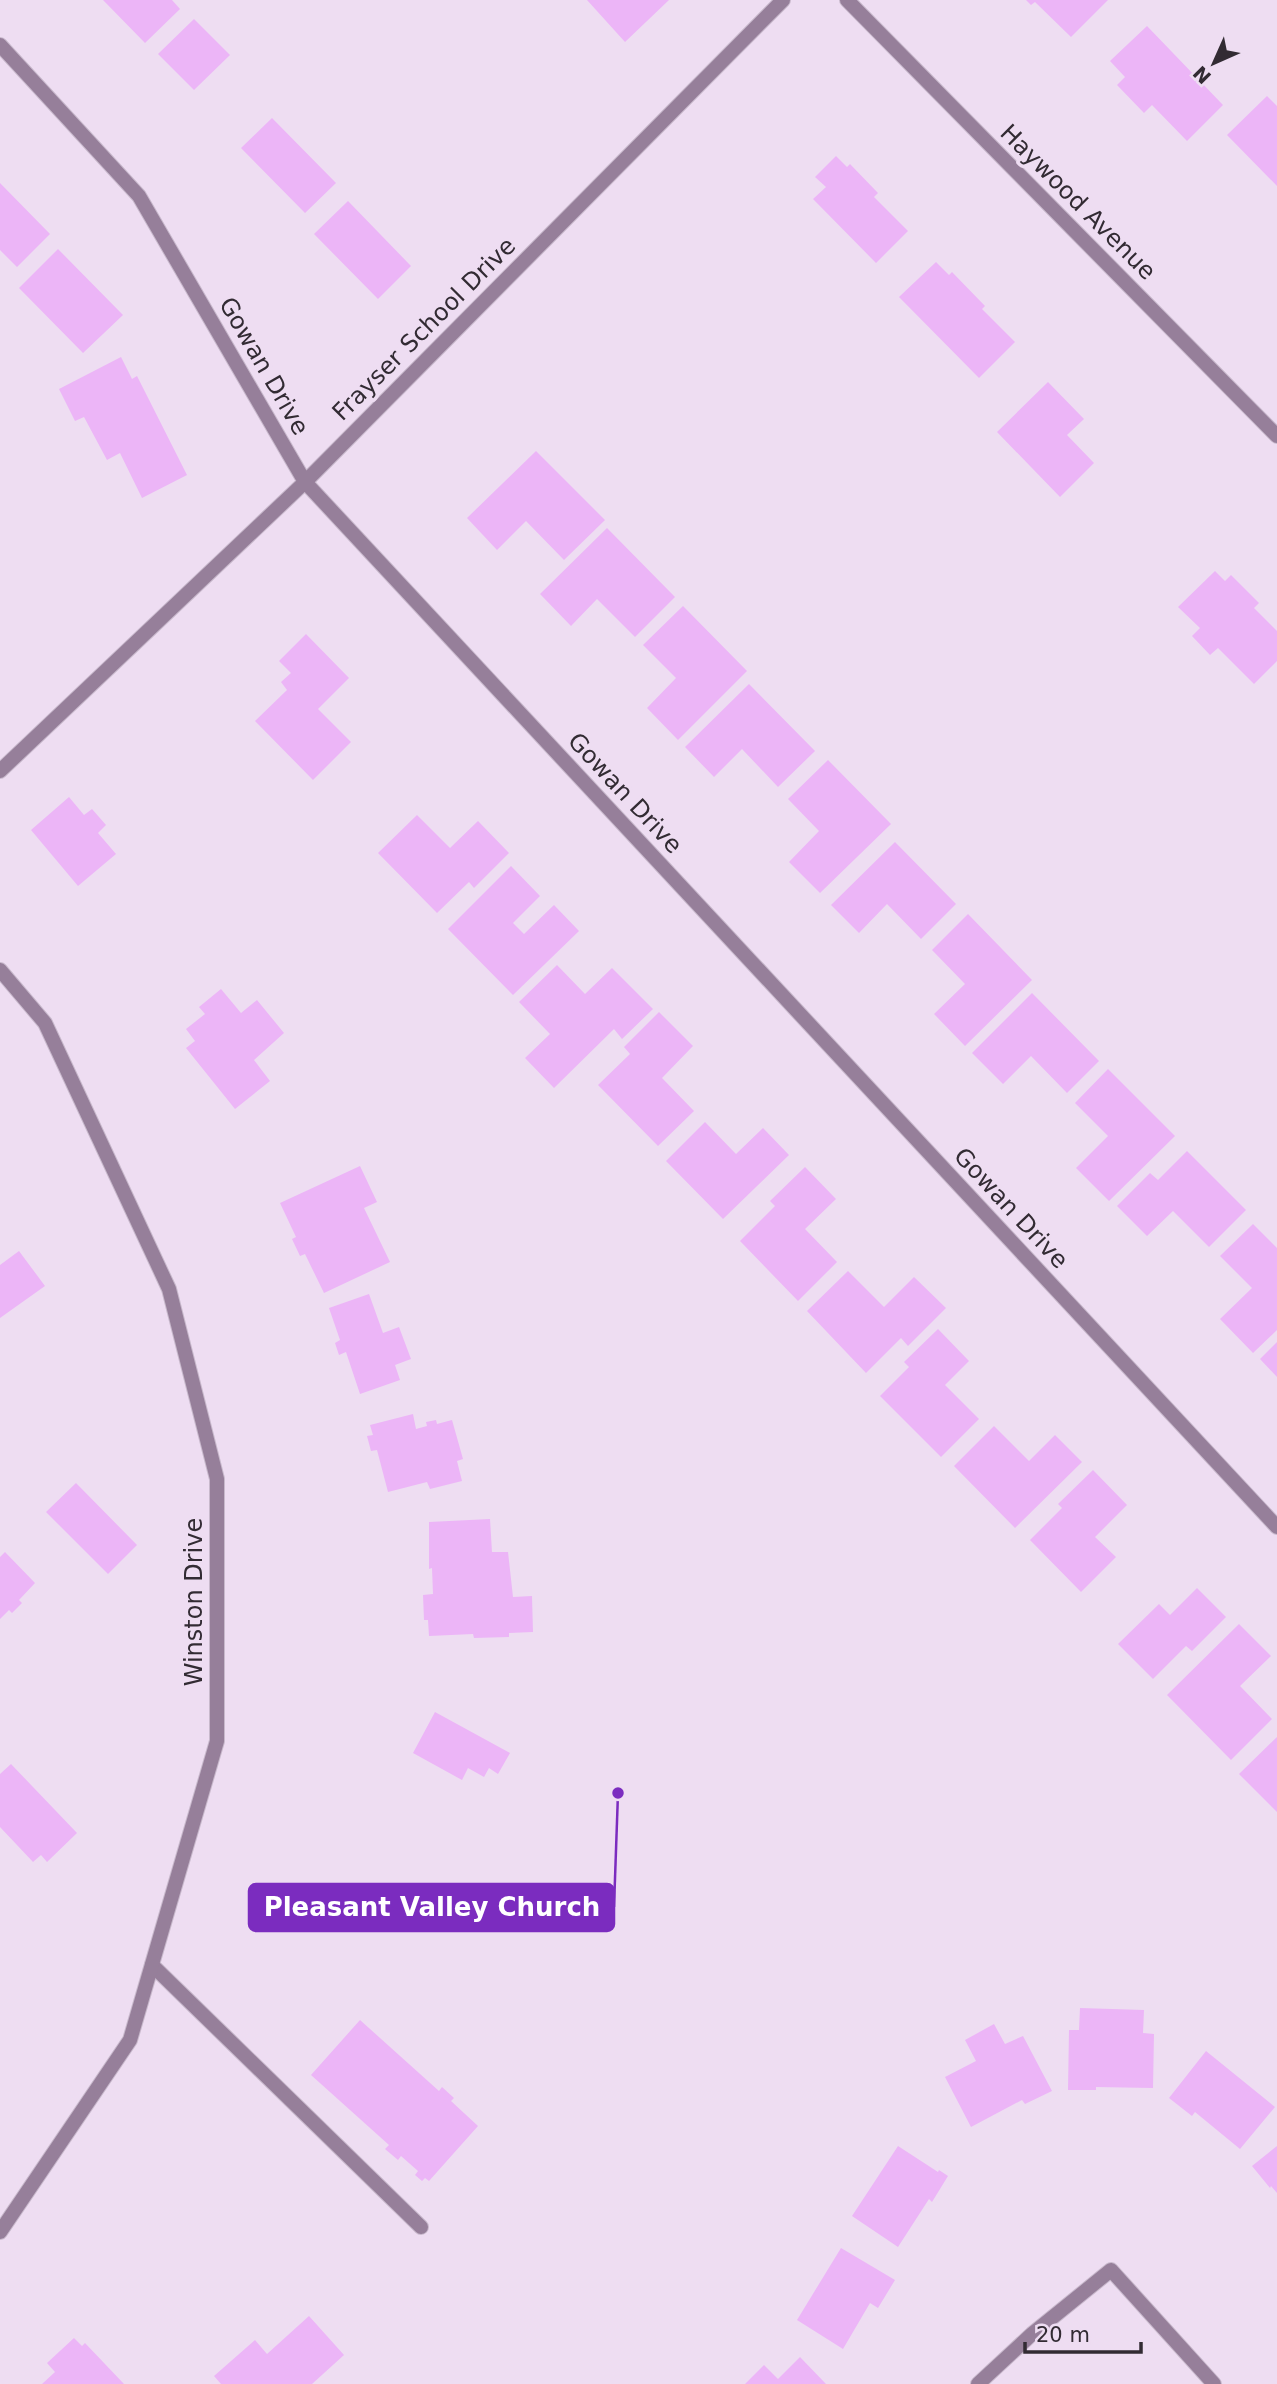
<svg xmlns="http://www.w3.org/2000/svg" width="1277" height="2384" font-family="'DejaVu Sans',sans-serif">
  <style>
    .building { fill: #ecb5f7 }
    .lines { fill: none; stroke-linecap: round; stroke-linejoin: round }
    .lane-casing { stroke: #c8b9cc; stroke-width: 16 }
    .street-casing { stroke: #c8b9cc; stroke-width: 16 }
    .lane { stroke: #967f9a; stroke-width: 14 }
    .street { stroke: #967f9a; stroke-width: 14 }
    .labels { text-anchor: middle; dominant-baseline: central; stroke-width: 7; stroke-linejoin: round; paint-order: stroke }
    .street-label { font-size: 24px; fill: #322b33; stroke: #eeddf2 }
    .leader { fill: none; stroke: #7b2cbf; stroke-width: 2.5 }
    .callout-dot { fill: #7b2cbf; stroke: #eeddf2; stroke-width: 2.5 }
    .callout { fill: #7b2cbf; stroke: #7b2cbf; stroke-width: 2.5 }
    .callout-label { font-size: 26px; text-anchor: middle; font-weight: bold; fill: #fff }
  </style>
  <rect width="100%" height="100%" fill="#eeddf2"/>
  <path class="building" d="M103,0H172L180,9L145,43Z
    M587,0H669L625,42Z
    M1026,0H1108L1071,37L1035,2L1031,5Z
    M194,19L230,55L194,90L158,54Z
    M1147,26L1223,105L1187,141L1152,105L1144,113L1117,85L1125,77L1110,61Z
    M1267,96L1277,106V186L1227,135Z
    M272,118L336,183L305,213L241,148Z
    M836,156L847,167L850,164L878,193L874,197L908,231L876,263L813,199L826,187L815,177Z
    M0,183L50,234L17,267L0,250Z
    M348,201L411,266L378,299L314,234Z
    M58,249L123,315L83,353L19,288Z
    M936,262L949,275L952,272L985,306L982,309L1015,342L979,378L899,297Z
    M121,357L132,379L137,376L187,475L142,498L120,453L107,460L84,417L75,421L59,389Z
    M1048,382L1084,419L1067,435L1094,463L1060,497L997,432Z
    M536,451L605,520L564,560L526,521L497,550L467,518Z
    M607,528L675,597L635,637L597,599L571,626L540,594Z
    M1215,571L1225,581L1231,575L1259,603L1254,608L1277,631V661L1254,684L1218,648L1210,655L1192,636L1200,628L1178,607Z
    M683,606L747,671L678,740L647,708L676,678L643,645Z
    M306,634L349,678L318,709L351,742L313,780L255,721L287,690L281,682L291,673L279,661Z
    M749,684L815,751L778,787L742,749L714,777L685,747Z
    M828,760L891,824L820,893L789,862L819,831L788,799Z
    M69,797L84,815L92,809L106,825L98,833L116,854L78,886L31,830Z
    M417,815L450,848L478,821L509,853L474,888L469,882L437,913L378,853Z
    M895,842L956,904L921,939L887,904L859,933L831,905Z
    M511,866L540,896L513,923L524,934L554,905L579,931L513,995L448,929Z
    M968,914L1032,980L965,1046L934,1014L965,984L932,950Z
    M557,965L585,994L612,968L653,1009L622,1039L614,1029L554,1088L525,1058L550,1034L519,1002Z
    M221,989L241,1013L257,1000L284,1033L254,1060L270,1081L235,1109L186,1048L195,1041L186,1029L205,1014L199,1007Z
    M1032,993L1099,1061L1067,1093L1031,1056L1003,1084L972,1053Z
    M659,1012L693,1046L662,1078L694,1111L658,1146L598,1085L630,1054L624,1047Z
    M1108,1069L1175,1136L1109,1201L1076,1168L1108,1136L1075,1103Z
    M705,1122L736,1154L763,1128L789,1155L723,1219L666,1161Z
    M1187,1151L1246,1210L1209,1247L1173,1211L1147,1236L1117,1206L1150,1173L1158,1180Z
    M360,1166L377,1202L364,1208L390,1262L324,1293L305,1254L300,1256L292,1239L296,1237L280,1203Z
    M805,1167L836,1199L805,1229L837,1262L798,1301L740,1241L775,1206L770,1201Z
    M1253,1224L1277,1248V1330L1253,1353L1220,1319L1252,1288L1220,1256Z
    M19,1251L45,1286L0,1318V1265Z
    M848,1271L884,1307L914,1277L946,1308L908,1346L901,1338L866,1373L807,1311Z
    M369,1294L383,1333L399,1327L411,1359L395,1365L400,1380L360,1394L346,1352L339,1355L335,1343L340,1340L329,1308Z
    M938,1329L969,1361L945,1385L979,1419L941,1457L880,1396L909,1367L904,1362Z
    M1277,1342V1377L1260,1359Z
    M413,1414L416,1429L427,1426L426,1422L436,1420L437,1424L452,1420L463,1459L457,1461L462,1481L430,1489L427,1482L388,1492L377,1450L371,1451L367,1436L373,1435L370,1425Z
    M994,1426L1029,1461L1055,1435L1082,1462L1015,1528L954,1466Z
    M1093,1470L1127,1505L1095,1537L1116,1557L1081,1592L1030,1540L1062,1508L1058,1504Z
    M76,1483L137,1545L108,1574L46,1512Z
    M490,1519L492,1552H508L513,1597L532,1596L533,1632L509,1633V1637L474,1638L473,1634L429,1636L428,1620H424L423,1595L433,1594L432,1568L429,1569V1522Z
    M5,1552L35,1583L19,1600L22,1603L12,1613L9,1610L0,1619V1557Z
    M1197,1588L1226,1617L1192,1651L1186,1646L1153,1679L1118,1644L1159,1604L1170,1615Z
    M1239,1624L1271,1656L1240,1686L1272,1719L1231,1760L1167,1695Z
    M435,1712L510,1753L498,1774L489,1768L484,1777L468,1768L462,1780L413,1753Z
    M1277,1737V1812L1239,1774Z
    M11,1764L77,1833L47,1862L41,1855L33,1862L0,1827V1774Z
    M1080,2008L1144,2010L1143,2033L1154,2034L1153,2088L1096,2087V2090H1068L1069,2030H1079Z
    M360,2020L439,2091L442,2087L454,2098L451,2101L478,2126L429,2181L425,2178L422,2181L415,2175L418,2171L401,2156L398,2160L385,2149L389,2145L311,2075Z
    M994,2024L1005,2044L1023,2036L1052,2091L1025,2104L1022,2100L971,2127L945,2077L976,2061L965,2040Z
    M1206,2051L1275,2107L1240,2149L1195,2112L1192,2116L1169,2098Z
    M898,2146L938,2172L939,2170L948,2176L932,2202L929,2199L898,2247L852,2216Z
    M1277,2146V2193L1271,2186L1270,2188L1252,2166Z
    M841,2248L895,2280L878,2308L870,2303L843,2349L797,2320Z
    M309,2316L344,2355L312,2384H221L214,2376L255,2340L267,2354Z
    M74,2338L82,2346L85,2343L124,2384H42L55,2372L47,2363Z
    M800,2357L826,2384H745L764,2365L778,2379Z"/>
  <g class="lines">
    <g class="lane-casing">
      <path id="lane" d="M152,1965L421,2227"/>
    </g>
    <g class="street-casing">
      <path id="street" d="M847,0L1277,436
        M0,45L139,196L305,482L1277,1527
        M0,771L305,482L783,0
        M0,970L45,1023L169,1289L217,1479V1741L130,2040L0,2232
        M978,2384L1032,2334L1111,2270L1214,2384"/>
    </g>
    <use href="#lane" class="lane"/>
    <use href="#street" class="street"/>
  </g>
  <g class="labels">
    <g class="street-label">
      <text transform="translate(1078 202) rotate(45)">Haywood Avenue</text>
      <text transform="translate(424 329) rotate(-45)">Frayser School Drive</text>
      <text transform="translate(264 366) rotate(60)">Gowan Drive</text>
      <text transform="translate(625 793) rotate(47)">Gowan Drive</text>
      <text transform="translate(1011 1208) rotate(47)">Gowan Drive</text>
      <text transform="translate(194 1602) rotate(-90)">Winston Drive</text>
    </g>
  </g>
  <path class="leader" d="M618 1793L614 1907"/>
  <circle class="callout-dot" cx="618" cy="1793" r="7"/>
  <rect class="callout" x="249" y="1884" width="365" height="47" rx="7"/>
  <g class="callout-label">
    <text x="432" y="1916">Pleasant Valley Church</text>
  </g>
  <g transform="translate(1214 63) rotate(225)" stroke="#eeddf2" stroke-width="5" paint-order="stroke">
  <path d="M0-5L12 26L0 18L-12 26Z" fill="#322b33"/>
  <text y="-10" font-size="19" font-weight="bold" text-anchor="middle" fill="#322b33">N</text>
  </g>
  <path d="M1025 2342v10h116v-10" fill="none" stroke="#322b33" stroke-width="3.5"/>
  <text x="1036" y="2342" font-size="21" fill="#322b33" stroke="#eeddf2" stroke-width="5" paint-order="stroke">20 m</text>
</svg>
